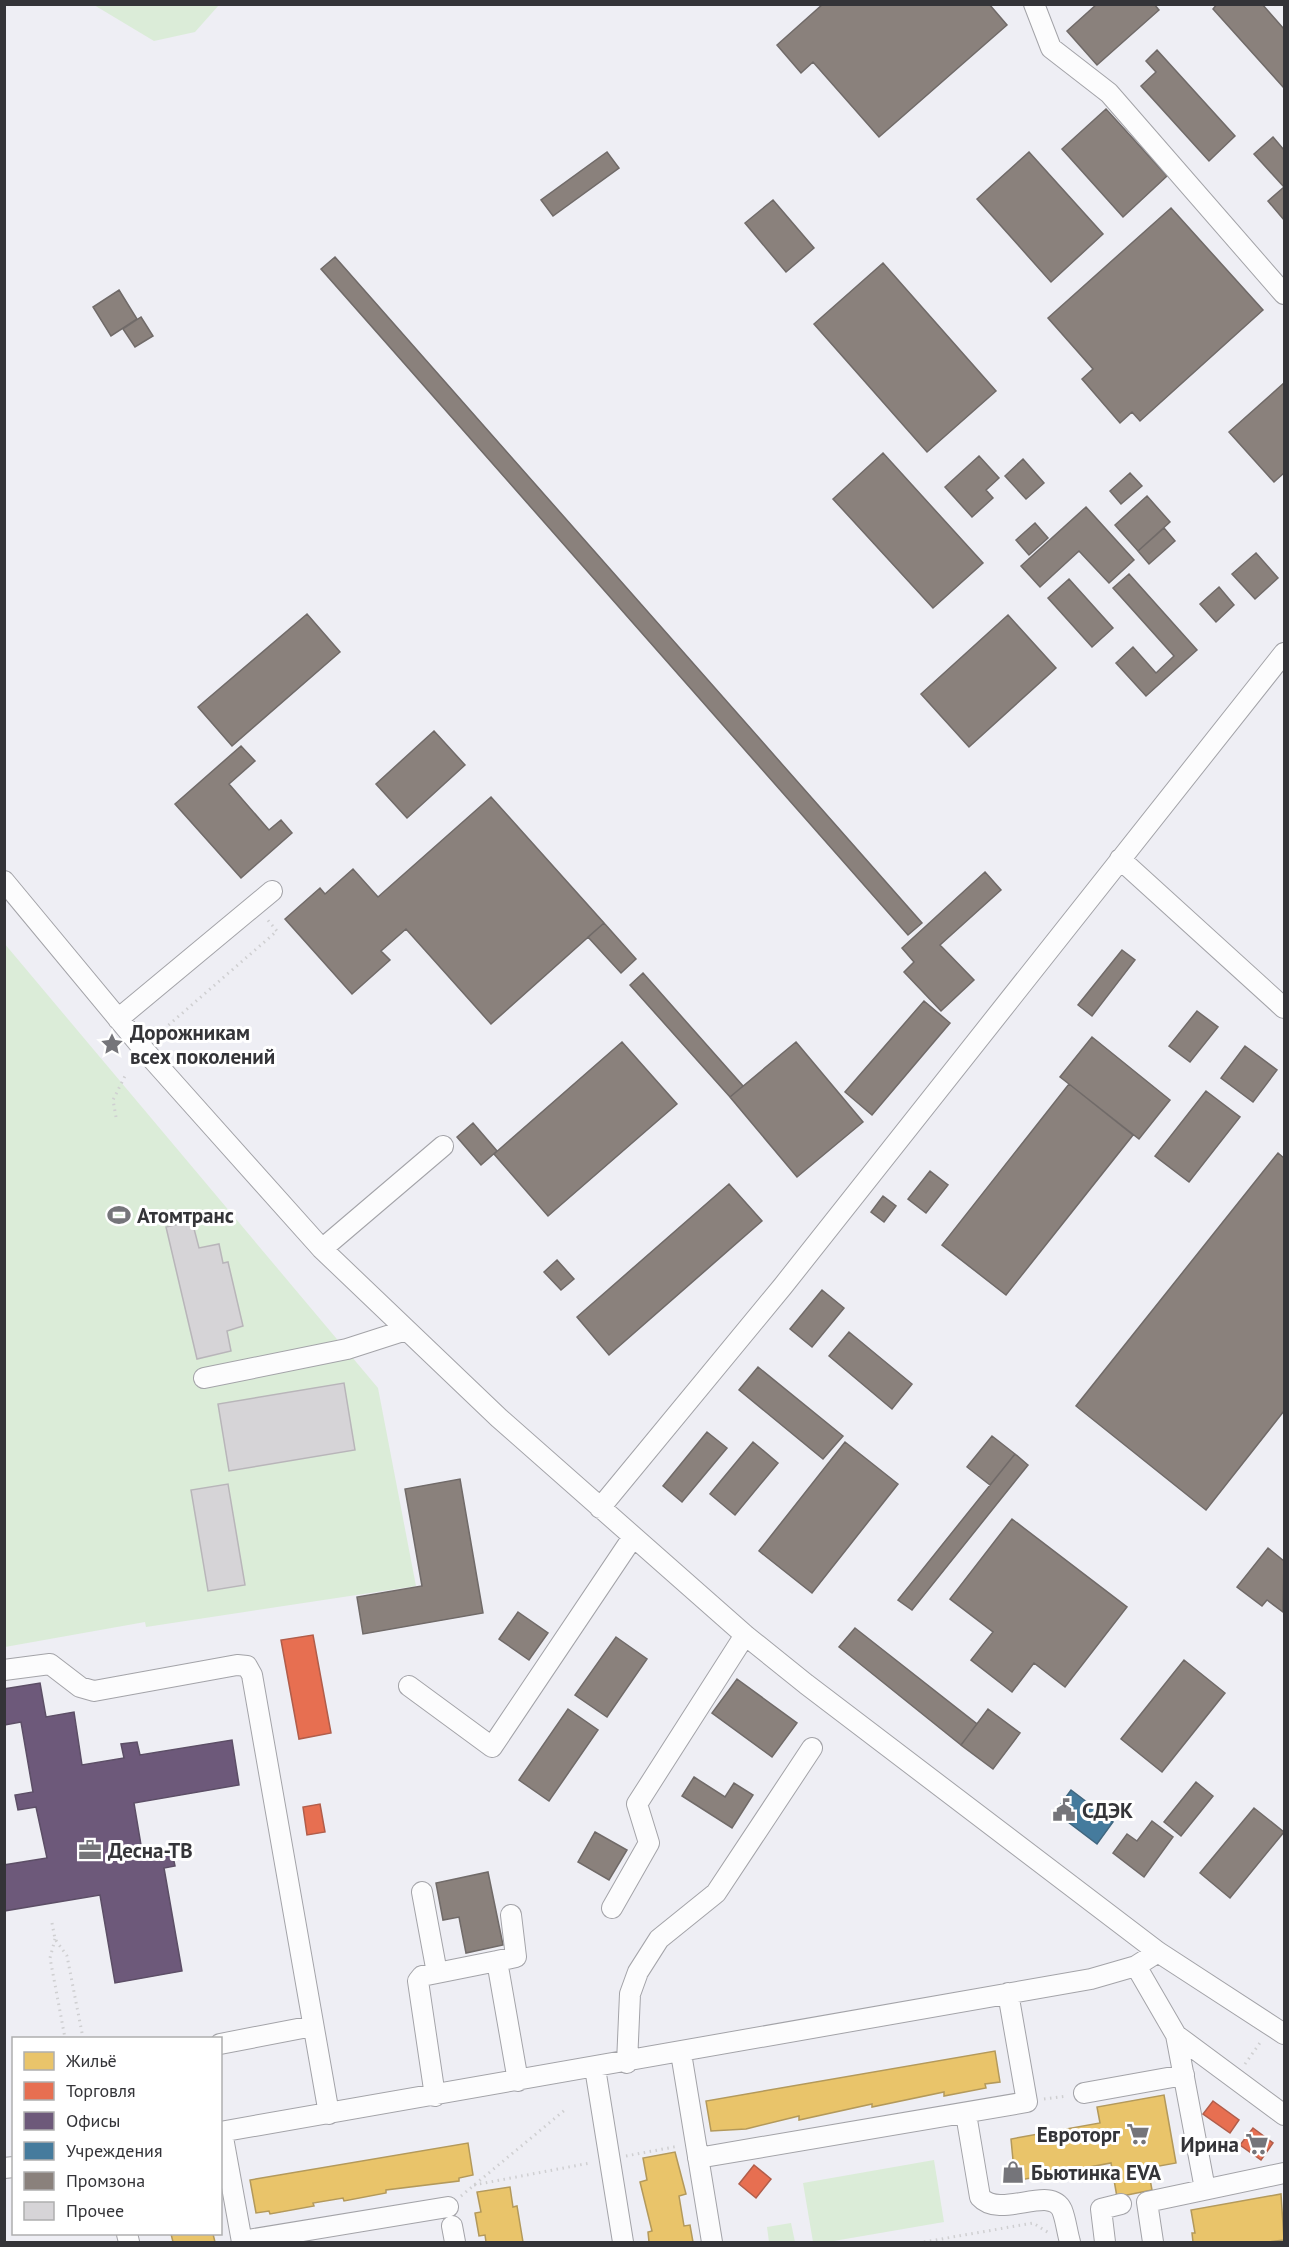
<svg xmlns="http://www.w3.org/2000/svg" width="1289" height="2247" font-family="'PT Sans',sans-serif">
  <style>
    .green { fill: #dbecd8 }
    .homes { fill: #e9c46a; stroke: #b3995b; stroke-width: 1.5 }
    .shops { fill: #e76f51; stroke: #b15d4a; stroke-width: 1.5 }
    .offices { fill: #6d597a; stroke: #5c4e66; stroke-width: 1.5 }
    .public { fill: #457b9d; stroke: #40667f; stroke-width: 1.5 }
    .industry { fill: #8a817c; stroke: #706a68; stroke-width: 1.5 }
    .building { fill: #d6d4d7; stroke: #b8b5b9; stroke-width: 1.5 }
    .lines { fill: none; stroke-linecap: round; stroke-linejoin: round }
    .minor-casing { stroke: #a3a3a8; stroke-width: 22 }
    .path { stroke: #cfcfd1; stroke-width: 3; stroke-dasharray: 1.5 4.5; stroke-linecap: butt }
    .minor { stroke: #fcfcfd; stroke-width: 20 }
    .labels { text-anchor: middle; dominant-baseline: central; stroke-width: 6; stroke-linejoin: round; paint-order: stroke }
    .poi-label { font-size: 21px; font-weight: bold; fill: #343438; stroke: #fff; text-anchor: start }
  </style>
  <rect width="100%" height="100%" fill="#eeeef4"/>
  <path class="green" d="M94,5L219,4V5L195,32L154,41Z
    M4,943L378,1388L416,1586L146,1627L145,1622L5,1647Z
    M934,2160L944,2222L828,2242H813L803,2183Z
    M791,2223L795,2242H769L767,2227Z"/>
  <path class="homes" d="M995,2051L1000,2082L985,2084L986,2088L944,2096V2092L872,2107V2104L799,2120V2116L746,2129L711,2131L706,2101Z
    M1164,2095L1176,2163L1148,2168L1152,2190L1117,2197L1111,2163L1015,2181L1011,2139L1100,2123L1097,2107Z
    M468,2143L473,2175L459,2178V2181L386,2190V2193L344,2201L343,2198L313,2203L314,2206L270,2214L269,2211L256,2213L250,2180Z
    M675,2152L686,2194L679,2196L684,2226L690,2225L693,2242H649L648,2232L652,2231L640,2182L647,2180L643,2158Z
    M510,2187L513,2207L517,2206L523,2242H486L485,2235L479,2236L475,2213L481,2212L477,2192Z
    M1281,2194L1284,2240L1269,2242H1193L1192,2233H1195L1191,2210Z
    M171,2234H213L215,2242H173Z"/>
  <path class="shops" d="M313,1635L331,1733L299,1739L281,1640Z
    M320,1804L325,1832L307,1835L303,1807Z
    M1213,2101L1239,2120L1230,2133L1203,2114Z
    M1253,2128L1273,2143L1261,2160L1240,2145Z
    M754,2165L771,2179L756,2198L739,2184Z"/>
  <path class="offices" d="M40,1683L46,1717L74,1712L82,1765L124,1758L121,1744L137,1742L140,1755L232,1740L239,1785L134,1803L143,1857L172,1852L175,1866L164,1868L182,1971L115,1983L100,1895L4,1911V1865L47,1858L36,1807L18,1810L15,1795L33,1792L21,1722L4,1725V1689Z"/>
  <path class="public" d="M1071,1790L1113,1822L1097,1844L1055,1812Z"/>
  <path class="industry" d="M823,4H989L1007,25L879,137L813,62L801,73L777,45Z
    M1097,4H1154L1159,10L1097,65L1067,31Z
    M1217,4H1262L1284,29V88L1213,9Z
    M1157,50L1235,136L1209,161L1141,86L1156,72L1146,61Z
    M1106,109L1167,176L1123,217L1062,149Z
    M1273,137L1284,150V220L1268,201L1284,187L1254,154Z
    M607,152L619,168L553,216L541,200Z
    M1029,152L1103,234L1051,282L977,199Z
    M773,200L814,248L786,272L745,223Z
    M1171,208L1263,310L1140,421L1132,412L1120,423L1082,379L1093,369L1048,318Z
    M335,257L922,923L908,935L321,269Z
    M883,263L996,391L927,452L814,324Z
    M119,290L137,319L111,336L93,307Z
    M141,317L153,336L135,347L123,329Z
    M1284,383V473L1274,482L1229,432Z
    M883,453L983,563L933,608L833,499Z
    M979,456L999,478L986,490L993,498L972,517L945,487Z
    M1023,459L1044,483L1026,499L1005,476Z
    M1130,473L1142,486L1121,504L1110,491Z
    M1147,496L1170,522L1138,551L1115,525Z
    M1086,507L1134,560L1109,583L1079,551L1040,587L1021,566Z
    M1035,523L1048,538L1029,555L1016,540Z
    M1164,528L1175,541L1149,564L1138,551Z
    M1256,553L1278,578L1255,599L1232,574Z
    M1129,574L1197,650L1146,696L1116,663L1133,647L1156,673L1174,656L1113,588Z
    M1069,579L1113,628L1092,647L1048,598Z
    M1219,587L1234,605L1216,622L1200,604Z
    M307,614L340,652L232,746L198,707Z
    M1008,615L1056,668L969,747L921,694Z
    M434,731L465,765L407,818L376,784Z
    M241,746L255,761L229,784L269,830L281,820L292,833L241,878L175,804Z
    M491,797L604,923L491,1024L406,929L381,951L390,960L352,994L285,919L320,888L325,894L353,869L378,897Z
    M985,872L1001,890L940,945L974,980L941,1011L904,972L914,962L902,948Z
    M604,923L636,959L621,973L588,937Z
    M1122,950L1135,960L1092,1016L1078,1005Z
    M643,973L743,1086L730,1097L630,985Z
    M924,1001L950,1023L872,1115L845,1092Z
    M1197,1011L1218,1027L1190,1062L1169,1046Z
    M1092,1037L1170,1100L1139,1139L1060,1077Z
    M622,1042L677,1104L548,1216L494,1154Z
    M796,1042L863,1122L797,1177L730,1097Z
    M1245,1046L1277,1070L1253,1102L1221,1078Z
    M1069,1084L1133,1135L1006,1295L942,1245Z
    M1206,1091L1240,1117L1189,1182L1155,1156Z
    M473,1123L497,1151L481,1165L457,1137Z
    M1278,1153L1284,1158V1411L1206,1510L1076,1406Z
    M930,1171L948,1185L926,1213L908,1199Z
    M729,1184L762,1221L609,1355L577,1317Z
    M883,1196L896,1206L884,1222L871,1212Z
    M557,1260L574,1279L561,1290L544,1272Z
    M822,1290L844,1308L812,1347L790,1329Z
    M849,1332L912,1384L892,1409L829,1356Z
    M758,1367L843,1436L823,1459L739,1390Z
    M707,1432L727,1448L682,1502L663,1486Z
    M992,1436L1015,1454L990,1485L967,1467Z
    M753,1442L778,1463L735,1515L710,1494Z
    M845,1442L898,1484L812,1593L759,1551Z
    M1015,1454L1028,1465L912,1610L898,1600Z
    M460,1479L483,1613L363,1634L357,1597L422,1586L405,1489Z
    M1012,1519L1127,1607L1065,1687L1034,1663L1012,1692L971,1660L993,1632L950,1599Z
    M1268,1548L1284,1561L1283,1612L1267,1600L1262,1606L1237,1587Z
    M518,1612L548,1633L529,1660L499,1639Z
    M855,1628L977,1724L961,1745L839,1647Z
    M616,1637L647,1659L607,1717L575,1695Z
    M1184,1660L1225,1693L1162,1772L1121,1739Z
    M737,1679L797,1723L772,1757L712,1713Z
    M568,1709L598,1730L549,1801L519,1780Z
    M988,1709L1020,1733L993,1769L961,1745Z
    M694,1777L725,1797L734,1783L753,1795L732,1828L682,1796Z
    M1196,1782L1213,1796L1181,1836L1164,1822Z
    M1254,1808L1284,1832L1230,1898L1200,1873Z
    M1152,1821L1173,1837L1144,1877L1113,1853L1127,1834L1137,1841Z
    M595,1832L627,1850L609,1880L578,1862Z
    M488,1872L503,1945L466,1953L459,1917L443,1920L436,1883Z"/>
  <path class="building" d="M192,1221L199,1248L219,1244L223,1263L228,1262L243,1326L227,1331L231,1351L197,1359L166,1227Z
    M344,1383L355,1450L229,1471L218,1404Z
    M228,1484L245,1585L208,1591L191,1490Z"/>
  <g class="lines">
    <g class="minor-casing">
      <path id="minor" d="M1034,4L1051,48L1109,93L1284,294
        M1120,859L1284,1008
        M4,881L145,1051L322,1249L499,1418L745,1635L806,1684L1158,1952L1284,2034
        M118,1019L272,891
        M322,1249L443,1146
        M204,1378L347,1349L406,1330
        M600,1508L783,1286L1284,653
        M4,1670L50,1664L80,1687L94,1691L237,1665L247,1666L252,1675L329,2114
        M409,1686L492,1747L633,1537
        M422,1892L437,1973L497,1961L518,2081
        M612,1908L649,1843L637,1804L745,1635
        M497,1961L516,1957L511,1915
        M1136,1966L1176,2035L1205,2189
        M1176,2035L1284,2115
        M220,2044L313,2026
        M681,2053L712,2242
        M627,2063L630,1994L638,1972L659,1939L716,1893L812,1748
        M595,2068L623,2242
        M1084,2093L1184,2075
        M435,2096L418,1981L422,1976L437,1973
        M966,2114L980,2197C1001,2220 1050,2184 1062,2210C1066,2220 1067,2232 1070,2242
        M220,2132L1091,1979L1136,1966L1158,1952
        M222,2132L242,2242
        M698,2158L1027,2102L1008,1993
        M4,2168L14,2167
        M452,2226L455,2242
        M127,2234L129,2242
        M242,2241L448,2207
        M1105,2242L1101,2209L1121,2204
        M1153,2242L1147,2202L1284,2173"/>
    </g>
    <path class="path" d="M164,1029L277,931L266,918
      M116,1117L113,1100L126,1074
      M52,1923L55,1939L67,1956L83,2038
      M55,1939L50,1958L65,2038
      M1245,2064L1262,2040
      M1044,2099L1067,2096
      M626,2156L679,2146
      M474,2185L590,2163
      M461,2196L566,2109
      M924,2242L1033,2223L1049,2233"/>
    <use href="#minor" class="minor"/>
  </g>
  <defs>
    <g id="sight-bare" transform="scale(1.8)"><path d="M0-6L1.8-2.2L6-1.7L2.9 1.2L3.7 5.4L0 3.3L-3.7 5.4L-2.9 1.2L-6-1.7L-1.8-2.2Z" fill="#75757a" stroke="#fff" stroke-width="2.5" paint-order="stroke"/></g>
    <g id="stadium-bare" transform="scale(1.8)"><path d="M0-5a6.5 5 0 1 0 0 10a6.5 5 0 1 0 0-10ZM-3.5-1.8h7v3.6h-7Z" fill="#75757a" stroke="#fff" stroke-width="2.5" paint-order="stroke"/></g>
    <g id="civic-bare" transform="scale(1.8)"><path d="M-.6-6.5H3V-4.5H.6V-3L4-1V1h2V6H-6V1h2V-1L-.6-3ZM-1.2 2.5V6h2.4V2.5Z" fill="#75757a" stroke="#fff" stroke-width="2.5" paint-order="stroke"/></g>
    <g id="office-bare" transform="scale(1.8)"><path d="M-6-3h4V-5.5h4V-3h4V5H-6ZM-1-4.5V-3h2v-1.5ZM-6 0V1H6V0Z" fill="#75757a" stroke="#fff" stroke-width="2.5" paint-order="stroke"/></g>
    <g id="supermarket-bare" transform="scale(1.8)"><path d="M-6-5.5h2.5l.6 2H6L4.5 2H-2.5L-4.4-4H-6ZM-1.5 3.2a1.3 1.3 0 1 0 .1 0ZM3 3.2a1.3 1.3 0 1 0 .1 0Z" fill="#75757a" stroke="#fff" stroke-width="2.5" paint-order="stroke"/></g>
    <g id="shop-bare" transform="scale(1.8)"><path d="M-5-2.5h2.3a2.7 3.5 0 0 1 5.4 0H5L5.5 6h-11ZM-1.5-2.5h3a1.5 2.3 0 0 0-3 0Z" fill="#75757a" stroke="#fff" stroke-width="2.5" paint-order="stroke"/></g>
  </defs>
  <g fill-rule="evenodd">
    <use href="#sight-bare" x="112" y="1044"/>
    <use href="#stadium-bare" x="119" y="1215"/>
    <use href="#civic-bare" x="1064" y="1810"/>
    <use href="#office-bare" x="90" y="1850"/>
    <use href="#supermarket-bare" x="1138" y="2134"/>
    <use href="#supermarket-bare" x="1257" y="2144"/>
    <use href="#shop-bare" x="1013" y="2172"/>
  </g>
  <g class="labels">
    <g class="poi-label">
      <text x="130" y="1032">Дорожникам<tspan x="130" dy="24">всех поколений</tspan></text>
      <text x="137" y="1215">Атомтранс</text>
      <text x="1082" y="1810">СДЭК</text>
      <text x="108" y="1850">Десна-ТВ</text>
      <text x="1120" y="2134" text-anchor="end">Евроторг</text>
      <text x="1239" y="2144" text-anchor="end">Ирина</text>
      <text x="1031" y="2172">Бьютинка EVA</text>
    </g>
  </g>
  <rect width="1289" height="2247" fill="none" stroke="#343438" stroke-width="12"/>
  <rect x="12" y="2037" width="210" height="198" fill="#ffffff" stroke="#aeaeaf" stroke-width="1.5"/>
  <rect x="24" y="2052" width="30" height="18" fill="#e9c46a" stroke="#aeaeaf" stroke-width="1.5"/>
  <text x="66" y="2067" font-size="18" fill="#343438">Жильё</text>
  <rect x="24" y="2082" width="30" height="18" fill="#e76f51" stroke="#aeaeaf" stroke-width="1.5"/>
  <text x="66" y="2097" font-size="18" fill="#343438">Торговля</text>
  <rect x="24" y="2112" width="30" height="18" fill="#6d597a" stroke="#aeaeaf" stroke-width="1.5"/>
  <text x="66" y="2127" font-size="18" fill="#343438">Офисы</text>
  <rect x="24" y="2142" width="30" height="18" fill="#457b9d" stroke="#aeaeaf" stroke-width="1.5"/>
  <text x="66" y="2157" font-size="18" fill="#343438">Учреждения</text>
  <rect x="24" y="2172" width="30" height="18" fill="#8a817c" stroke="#aeaeaf" stroke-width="1.5"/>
  <text x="66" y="2187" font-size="18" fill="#343438">Промзона</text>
  <rect x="24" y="2202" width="30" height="18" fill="#d6d4d7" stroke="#aeaeaf" stroke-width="1.5"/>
  <text x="66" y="2217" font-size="18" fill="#343438">Прочее</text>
</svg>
